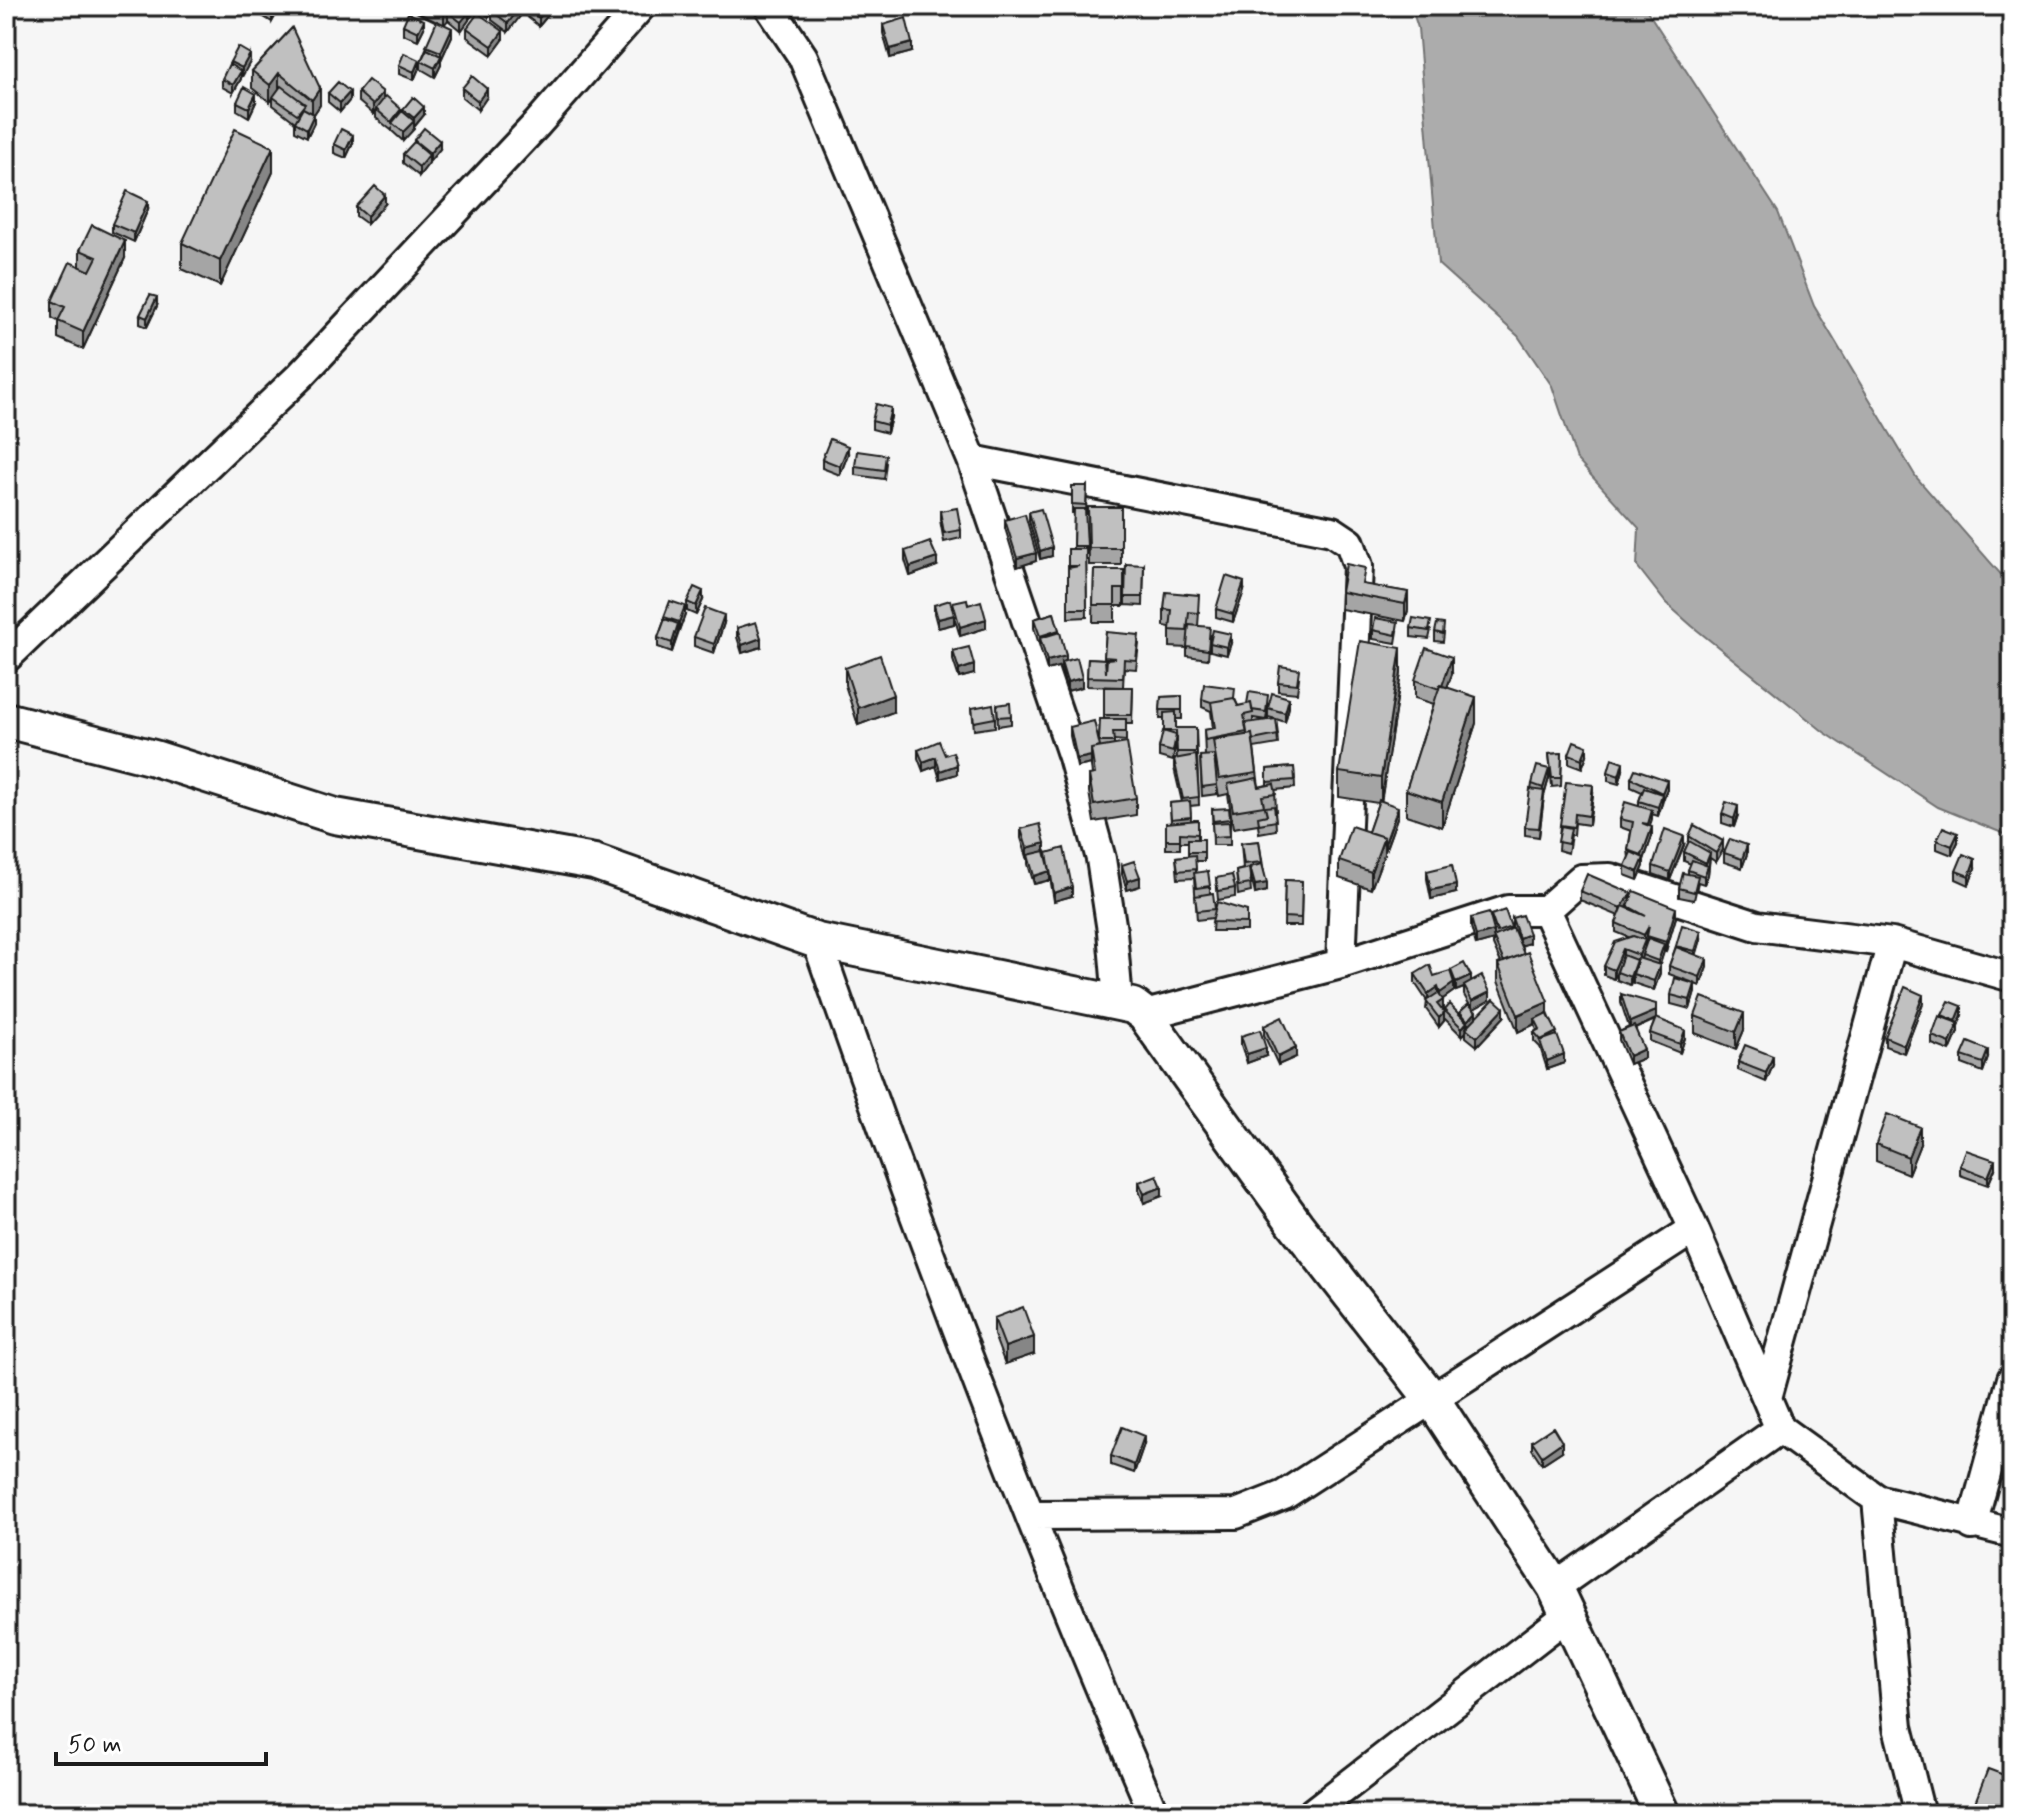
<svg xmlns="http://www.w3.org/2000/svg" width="2018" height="1820" font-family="Mynerve,sans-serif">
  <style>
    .water { fill: #acacac; stroke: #727272; stroke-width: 2 }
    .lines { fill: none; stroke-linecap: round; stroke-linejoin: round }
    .minor-casing { stroke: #1c1c1c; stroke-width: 34 }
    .tertiary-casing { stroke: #1c1c1c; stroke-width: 40 }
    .minor { stroke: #fff; stroke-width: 28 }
    .tertiary { stroke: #fff; stroke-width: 34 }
    .wall { fill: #a5a5a5; stroke: #1c1c1c; stroke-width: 2 }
    .shaded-wall { fill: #868686; stroke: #1c1c1c; stroke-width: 2 }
    .building { fill: #c0c0c0; stroke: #1c1c1c; stroke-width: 2 }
  </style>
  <rect width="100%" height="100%" fill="#f6f6f6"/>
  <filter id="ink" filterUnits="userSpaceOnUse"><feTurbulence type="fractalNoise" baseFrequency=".0125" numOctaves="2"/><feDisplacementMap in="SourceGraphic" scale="16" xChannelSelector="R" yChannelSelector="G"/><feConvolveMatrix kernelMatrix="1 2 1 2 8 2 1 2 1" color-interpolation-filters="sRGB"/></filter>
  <g filter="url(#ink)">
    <path class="water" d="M1411,6H1644L1778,212L1814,306L1916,477L2012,587V837L1938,807L1824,732L1692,626L1666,603L1637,566L1639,528L1577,460L1552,386L1518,336L1438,264L1418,28Z"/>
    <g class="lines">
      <g class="minor-casing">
        <path id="minor" d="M769,6L803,57L972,460L1073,757L1101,859L1112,931L1118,1001
          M972,460L1332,531L1350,543L1358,566L1341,964
          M6,658L300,376L537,124L641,6
          M1546,910L1694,1229L1780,1429L1877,1499L2012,1533
          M817,941C919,1236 1030,1528 1154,1814
          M1145,1015L1341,964L1508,910H1546L1581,879L1610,878L1757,926L1892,943L2012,977
          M1767,1398L1892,943
          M1877,1499L1898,1727L1920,1814
          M1030,1515L1236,1514L1284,1495L1694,1229
          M1972,1525L2012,1379
          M1555,1587L1780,1429
          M1311,1814L1568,1615"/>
      </g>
      <g class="tertiary-casing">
        <path id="tertiary" d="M6,720L154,758L335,816L594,862L817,941L1133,1006L1145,1015L1296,1225L1432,1399L1555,1587L1662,1814"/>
      </g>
      <use href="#minor" class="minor"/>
      <use href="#tertiary" class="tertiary"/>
    </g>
    <path class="wall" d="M259,6H280L272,22L259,14Z
      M404,6H478L470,18L469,17V20L461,31L448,20L444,24L452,36L441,60V65L435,77L421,69V61L437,22Z
      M479,6H555V7L539,26L526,16V8L508,32L492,20V14L489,17L479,9Z
      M403,25L424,28L418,40L403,34Z
      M883,25L912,52L890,58L883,33Z
      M292,28L320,105L314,114V123L307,137L295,131V122L273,105V98L270,102L252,88V71Z
      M467,28L503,40L492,55L467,37Z
      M230,62H250L241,76V79L233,93L222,87V79L230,65Z
      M399,65L419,68L414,80L399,74Z
      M462,88L487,97L478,110L462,97Z
      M358,92L383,99L401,112L403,111V109L424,115L403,141L392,131V129L391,130L376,118V111L373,114L358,101Z
      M328,93L350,100L340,112L328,102Z
      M237,102H256L249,117L237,110Z
      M414,140L440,149L430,161H429V163L419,176L403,163V154L414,143Z
      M353,143L346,158L334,153V144Z
      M273,172L220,286L182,269V243Z
      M385,204L367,224L356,216V207Z
      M148,209L134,242L112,232V224Z
      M80,250L125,258L83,349L58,338V321L52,318V301L80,266Z
      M157,306L147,327L140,324V315Z
      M891,417L887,433L872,429V421Z
      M848,454L840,475L822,468V459Z
      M886,463L884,479L855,475V466Z
      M1087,486L1086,514H1085L1087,546V555H1086L1087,617L1068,618V549H1073L1074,513H1072V504Z
      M1088,507H1121V565H1089Z
      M940,511L961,530V538L944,542L940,520Z
      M1029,512L1052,556L1040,559L1029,521Z
      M1005,520L1036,561L1017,567L1005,528Z
      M905,551L937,566L910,576L905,560Z
      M1144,565L1143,606L1125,605V597Z
      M1094,570H1124V606H1115V622H1093Z
      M1365,585L1408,592V610L1405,621L1341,609V592Z
      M1244,591L1233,622L1216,617V609Z
      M703,600L696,615L687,611V602Z
      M953,602L968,605L986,628L960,636L953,613L954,624L938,628L934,613V605L953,611Z
      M1164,609L1199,612L1198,626L1210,635L1208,659L1187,656V648L1170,647V627L1164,626Z
      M1054,613L1066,656V660L1082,687L1067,691L1061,666L1047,670L1034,628V619Z
      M685,615L672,652L658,647V638L664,621V617Z
      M724,623L714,653L694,646V637Z
      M737,628L761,647L742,653L737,637Z
      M1411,628L1431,630L1429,639L1411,637Z
      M1373,630L1398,631L1396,643L1373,639Z
      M1106,632L1139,644L1136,669L1124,668L1123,687L1087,686L1088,658L1104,659Z
      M1435,632L1444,633L1443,642L1435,641Z
      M1210,643H1231L1227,655L1210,651Z
      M953,651L974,674L959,678L953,660Z
      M845,668L893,712L858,725L845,685Z
      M1401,673L1381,801L1398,815L1385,851H1384V854L1371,889L1339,878V861L1368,832L1378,803L1339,797V772Z
      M1452,674L1447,688L1476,723L1442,827L1406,815V790L1434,704L1415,698V680Z
      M1299,678L1297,693L1278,691V682Z
      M1104,687H1133L1132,724H1126V741L1114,740V745L1136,798V815L1094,822L1089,792V775H1092L1091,764L1077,767L1070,736V727L1099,746L1100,719H1104Z
      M1182,696V719H1176V728H1196L1199,805L1190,806L1191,820H1198V839L1204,852V861H1195L1196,872L1210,886V894L1215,909L1247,911V931H1212L1213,918L1197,920L1194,878L1178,879L1176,857L1188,856V842H1180V849H1166V823H1171L1170,803L1182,802L1174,768V759H1177L1176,740L1173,761L1159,757V748L1164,732V719H1160L1161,697Z
      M1202,699H1235L1238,706L1268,704L1266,720L1253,718V722L1276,719L1268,717V708L1289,707L1285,722L1276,719L1278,744L1254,748L1259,787L1267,785V769L1294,767L1295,788L1275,790L1276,811H1275L1276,830L1259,833L1258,824L1233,828L1228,794L1219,796L1217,786V794L1202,796L1200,756H1205L1204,730L1213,729L1211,711L1202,707Z
      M997,705L1011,716V724L998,726Z
      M972,708L995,718V727L974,730Z
      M918,750L945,755L957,774L940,779L936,766L923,771L918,758Z
      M1562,753L1561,786L1552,787L1549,754Z
      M1569,754L1587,755L1582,768L1569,763Z
      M1623,770L1619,784L1608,781V772Z
      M1549,778L1544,796L1539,837L1525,835V827L1532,784Z
      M1631,778L1667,789L1658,816L1652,814L1650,826L1652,836L1644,860V866L1638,880L1625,875V866L1629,858L1628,850L1631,831L1620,827V819L1639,806V801L1642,792L1631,787Z
      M1593,794L1589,825L1575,823L1574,835H1571L1568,853L1558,850L1560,825Z
      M1212,809L1230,819V845H1213Z
      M1722,814L1738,815L1734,827L1722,823Z
      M1021,829L1045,852L1047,861V853L1072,896L1054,901L1050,877V880L1034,884L1028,864V856L1027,857L1021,838Z
      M1689,836L1723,850L1716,862L1710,858L1708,875L1704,884L1698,882L1694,900L1679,897V888L1688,874V870L1691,864L1684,861V852L1689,842Z
      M1937,840L1958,842L1952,855L1937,849Z
      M1259,841L1267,891L1255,894L1250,872H1249L1251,892L1238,895L1236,871L1243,869L1241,843Z
      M1684,845L1670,880L1653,874V866Z
      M1724,853L1747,854L1742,868L1724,862Z
      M1122,865L1140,886L1127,890L1122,874Z
      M1975,868L1969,885L1956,879V871Z
      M1427,871L1456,893L1431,899L1427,879Z
      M1216,878L1235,888V897L1218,900Z
      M1285,880L1302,881L1301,926H1284Z
      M1580,891L1631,900L1676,917L1666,951L1664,950L1660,965V973L1654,990L1633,983V977L1630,985L1617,980V971L1614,979L1604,975V966L1628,937L1616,932V923L1619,916L1580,900Z
      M1491,915L1511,929L1512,928V918L1529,943L1521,946L1557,1035L1564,1063L1547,1069L1540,1047L1534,1041V1032L1537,1031L1535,1024L1518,1032L1498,981V964L1501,963L1493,945V940L1476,945L1471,927V918L1491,921Z
      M1701,939L1696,955L1707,967L1700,986L1695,984V992L1690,1009L1671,1004V995L1694,983L1669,974V966L1676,946Z
      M1451,970L1471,982L1490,1000L1473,1009L1476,1017H1504L1477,1046L1466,1037V1032L1462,1036L1444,1018V1010L1460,1015V1012L1469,1004L1464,995V988L1456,991L1454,985V991L1443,999V1008L1441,1010L1444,1021L1439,1027L1426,1009L1427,1001L1415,983V974L1434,976L1451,974Z
      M2012,981V1030L2002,1026V1017L2008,1005L2005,1003V995Z
      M1621,994L1685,1038L1680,1053L1650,1041V1033L1655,1020L1635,1029L1644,1058L1629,1064L1619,1040V1032L1629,1027L1621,1003Z
      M1923,1003L1904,1053L1885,1046V1037Z
      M1942,1015H1962L1958,1026V1032L1950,1051L1932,1044V1036L1942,1018Z
      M1695,1016L1744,1030L1736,1049L1695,1033Z
      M1264,1026L1296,1057L1278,1065L1264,1035Z
      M1241,1036L1266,1056L1247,1063L1241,1045Z
      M1962,1056L1988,1058L1983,1072L1962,1064Z
      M1738,1062L1773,1065L1766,1082L1738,1070Z
      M2012,1116V1146L2005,1143V1135Z
      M1876,1144H1920L1908,1174L1876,1161Z
      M1960,1166L1995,1169L1988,1185L1960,1175Z
      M1139,1182L1162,1196L1144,1203L1139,1191Z
      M994,1318L1034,1354L1005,1364L994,1335Z
      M1532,1441L1562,1451L1542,1464L1532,1449Z
      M1144,1444L1134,1473L1111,1465V1456Z
      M1974,1805L2012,1814H1974Z"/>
    <path class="shaded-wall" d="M276,6H280V8L272,22V13Z
      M445,6H455L448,12V20L444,25V8Z
      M473,6H478V8L470,18V10Z
      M489,6H498L492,11V14L489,17Z
      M521,6H528L508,32V23Z
      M549,6H555V7L539,26V18Z
      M469,12V20L461,31V22Z
      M424,20V28L418,40V32Z
      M452,28V36L441,60V65L435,77V68L441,57V52Z
      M503,31V40L492,55V46Z
      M912,43V52L890,58V49Z
      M250,54V62L242,77V68Z
      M419,60V68L414,80V72Z
      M241,71V79L233,93V85Z
      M279,73V90L270,102V85Z
      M320,88V105L312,117V100Z
      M487,89V97L478,110V101Z
      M350,92V100L340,112V103Z
      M383,92V101L373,114V105Z
      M256,94V102L249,117V108Z
      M424,107V115L414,127V118Z
      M314,114V123L307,137V129Z
      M414,121V129L403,141V132Z
      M353,135V143L346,158V150Z
      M440,141V149L430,161V153Z
      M273,147V172L220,286V261Z
      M429,155V163L419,176V167Z
      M385,195V204L367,224V216Z
      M148,201V209L134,242V233Z
      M15,241V258L6,274V257Z
      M125,241V258L83,349V332Z
      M157,297V306L147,327V318Z
      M891,408V417L887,433V425Z
      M848,446V454L840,475V466Z
      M1052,547V556L1040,559V551Z
      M1036,553V561L1017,567V558Z
      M937,558V566L910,576V567Z
      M1244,582V591L1233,622V614Z
      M703,591V600L696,615V606Z
      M1408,592V610L1405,621V604Z
      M685,606V615L679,631V622Z
      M724,615V623L714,653V644Z
      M954,615V624L938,628V619Z
      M986,619V628L960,636V627Z
      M678,624V632L672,652V643Z
      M1059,630V639L1040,638V645V636Z
      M1231,634V643L1227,655V647Z
      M761,638V647L742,653V645Z
      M1401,648V673L1381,803V778Z
      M1066,656V664L1061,662V666L1047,670V661Z
      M1452,657V674L1440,706V689Z
      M974,665V674L959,678V670Z
      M1082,678V687L1067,691V682Z
      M893,695V712L858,725V708Z
      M1476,697V723L1442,827V802Z
      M1289,698V707L1285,722V713Z
      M1587,746V755L1582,768V759Z
      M1091,756V764L1077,767V759Z
      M936,757V766L923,771V762Z
      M1623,762V770L1619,784V776Z
      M957,765V774L940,779V771Z
      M1549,769V778L1544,796L1539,837L1543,788Z
      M1667,780V789L1662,801V793Z
      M1593,785V794L1589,825V816Z
      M1662,794V803L1658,816V807Z
      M1738,806V815L1734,827V819Z
      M1398,807V815L1385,851V843Z
      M1652,810V819L1648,832V824Z
      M1652,827V836L1644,860V866L1638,880V872L1642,861V855Z
      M1958,833V842L1952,855V846Z
      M1684,836V845L1670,880V872Z
      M1384,837V854L1371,889V872Z
      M1723,841V850L1716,862V853Z
      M1045,843V852L1027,857V848Z
      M1747,845V854L1742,868V859Z
      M1710,853L1708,875L1704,884V876L1706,870V863Z
      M1975,859V868L1969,885V876Z
      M1050,871V880L1034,884V876Z
      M1140,877V886L1127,890V881Z
      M1267,883V891L1255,894V885Z
      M1456,885V893L1431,899V890Z
      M1072,887V896L1054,901V893Z
      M1631,893V901L1621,917V908Z
      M1676,908V917L1666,951V942Z
      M1649,926L1645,943V948L1639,964V955L1644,942V935Z
      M1494,931V940L1476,945V936Z
      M1701,931V939L1695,960V951Z
      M1529,934V943L1519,946V938Z
      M1664,944V952L1658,969V961Z
      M1623,949V958L1614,979V970Z
      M1707,959V967L1700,986V977Z
      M1636,960V969L1633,974L1630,985V977Z
      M1660,965V973L1654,990V981Z
      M1471,976V985L1456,991V983Z
      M1454,983V991L1440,1001V993Z
      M1695,984V992L1690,1009V1000Z
      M1438,987V996L1428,1003V994Z
      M1490,992V1000L1472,1010V1001Z
      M1923,995V1003L1904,1053V1045Z
      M1443,1000V1008L1437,1012V1004Z
      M1548,1002V1019H1535V1024L1518,1032V1015Z
      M1962,1006V1015L1958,1026V1032L1950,1051V1043L1956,1028V1021Z
      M1504,1008V1017L1477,1046V1037Z
      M1656,1011V1019L1630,1031V1022Z
      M1476,1012V1021L1468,1029V1021Z
      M1444,1013V1021L1439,1027V1018Z
      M1744,1013V1030L1736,1049V1032Z
      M1467,1022L1466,1032L1462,1036V1028Z
      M1685,1030V1038L1680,1053V1044Z
      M1266,1048V1056L1247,1063V1054Z
      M1296,1048V1057L1278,1065V1057Z
      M1644,1049V1058L1629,1064V1056Z
      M1988,1050V1058L1983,1072V1063Z
      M1564,1054V1063L1547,1069V1061Z
      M1773,1056V1065L1766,1082V1073Z
      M1920,1127V1144L1908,1174V1157Z
      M1995,1160V1169L1988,1185V1177Z
      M1162,1187V1196L1144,1203V1194Z
      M1034,1337V1354L1005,1364V1347Z
      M1144,1436V1444L1134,1473V1465Z
      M1562,1442V1451L1542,1464V1456Z"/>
    <path class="building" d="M260,6H276L272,13Z
      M452,6H462L469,12L461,22L448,12Z
      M495,6H521L508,23L492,11Z
      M528,6H549L539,18L526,8Z
      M408,13L424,20L418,32L403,25Z
      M478,13L503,31L492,46L467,28Z
      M906,18L912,43L890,49L883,25Z
      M437,21L452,28L441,52L426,46Z
      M292,28L320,88L312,100L279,73L270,85L252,71Z
      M238,47L250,54L242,68L230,62Z
      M427,49L441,56L435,68L421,61Z
      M404,53L419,60L414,72L399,65Z
      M229,64L241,71L233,85L222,79Z
      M472,76L487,89L478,101L462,88Z
      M368,80L383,92L373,105L358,92Z
      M338,82L350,92L340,103L328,93Z
      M281,86L305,104L297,114L273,97Z
      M244,87L256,94L249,108L237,102Z
      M386,96L401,109L391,122L376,109Z
      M413,97L424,107L414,118L403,109Z
      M303,108L314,114L307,129L295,122Z
      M402,111L414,121L403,132L392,123Z
      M424,128L440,141L430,153L414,140Z
      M235,129L273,147L220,261L182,243Z
      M341,129L353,135L346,150L334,144Z
      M414,142L429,155L419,167L403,154Z
      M375,186L385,195L367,216L356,207Z
      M127,191L148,201L134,233L112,224Z
      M92,225L125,241L83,332L58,321L65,307L52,301L70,262L90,271L97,257L80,250Z
      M6,236L15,241L6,257Z
      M150,295L157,297L147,318L140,315Z
      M876,404L891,408L887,425L872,421Z
      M830,439L848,446L840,466L822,459Z
      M857,451L886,455L884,470L855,466Z
      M1072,486H1087L1086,505L1072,504Z
      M1088,507H1121V548H1089Z
      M957,508L961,530L944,533L940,511Z
      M1041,509L1052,547L1040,551L1029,512Z
      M1074,509H1085L1087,546H1073Z
      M1025,514L1036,553L1017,558L1005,520Z
      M930,542L937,558L910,567L905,551Z
      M1068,549H1086L1087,609H1068V568L1079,566H1068Z
      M1126,564L1144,565L1143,597H1125Z
      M1346,564L1365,568L1362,584L1408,592L1405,604L1341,592Z
      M1094,570H1124V589H1115V605H1093Z
      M1226,576L1244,582L1233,614L1216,609Z
      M694,587L703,591L696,606L687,602Z
      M1166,592L1199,595L1198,613L1189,612L1187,631L1170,630L1172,610L1164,609Z
      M967,599L968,605L981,601L986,619L960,627L953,602Z
      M950,600L954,615L938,619L934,605Z
      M670,601L685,606L679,622L664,617Z
      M705,608L724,615L714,644L694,637Z
      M1054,613L1059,630L1040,636L1034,619Z
      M1375,618L1398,622L1396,635L1373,630Z
      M1413,618L1431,621L1429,631L1411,628Z
      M665,619L678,624L672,643L658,638Z
      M756,622L761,638L742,645L737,628Z
      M1437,623L1444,624L1443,634L1435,632Z
      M1189,625L1210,627L1208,650L1187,647Z
      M1213,630L1231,634L1227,647L1210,643Z
      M1060,632L1066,656L1047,661L1040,638Z
      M1106,632L1139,635L1136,660L1124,659L1123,678L1087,677L1088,658L1105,659L1106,673L1107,659L1116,658L1104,657Z
      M1360,641L1401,648L1381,778L1339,772Z
      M969,647L974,665L959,670L953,651Z
      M1426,648L1452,657L1442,686L1440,685L1439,689L1415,680Z
      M880,655L893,695L858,708L845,668Z
      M1077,658L1082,678L1067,682L1061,662Z
      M1280,666L1299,669L1297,684L1278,682Z
      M1204,684L1235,688L1234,698L1211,702L1202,699Z
      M1440,685L1476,697L1442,802L1406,790Z
      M1104,687H1133L1132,715H1104Z
      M1249,692L1268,695L1266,712L1252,710L1251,703L1247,704Z
      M1272,693L1289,698L1285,713L1268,708Z
      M1182,696V710H1160L1161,697Z
      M1234,698L1238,706L1251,703L1253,713L1244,715L1247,732L1205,740L1204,730L1215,728L1211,702Z
      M1010,703L1011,716L998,717L997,705Z
      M993,704L995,718L974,722L972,708Z
      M1176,712V728H1196V752H1177L1176,731H1164V713Z
      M1100,719H1126V732H1113L1114,742H1099Z
      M1276,719L1278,735L1253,740L1252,734L1247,735L1245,723Z
      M1094,721L1100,747L1091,749V756L1077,759L1070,727Z
      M1163,731L1176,735L1173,752L1159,748Z
      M1252,734L1257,773L1219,779L1213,740Z
      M939,741L945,755L953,752L957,765L940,771L936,757L923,762L918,750Z
      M1574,741L1587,746L1582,759L1569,754Z
      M1127,743L1136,798L1094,805L1089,775L1095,774L1091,749Z
      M1562,753L1561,778H1552L1549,754Z
      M1196,755L1199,797L1183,799L1174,759Z
      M1214,755L1217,785L1202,787L1200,756Z
      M1612,758L1623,762L1619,776L1608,772Z
      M1537,766L1549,769L1543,788L1532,784Z
      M1294,767L1295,780L1267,782V769Z
      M1635,769L1667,780L1662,793L1631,778Z
      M1257,778L1259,787L1274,784L1276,794L1262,796L1264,806L1233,811L1228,784Z
      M1566,782L1593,785L1589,816L1575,814L1574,827L1560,825Z
      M1644,788L1662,794L1658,807L1639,801Z
      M1530,789L1544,791L1539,828L1525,827Z
      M1379,800L1398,807L1385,843L1384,842V837L1368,832Z
      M1190,801L1191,817L1171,819L1170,803Z
      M1625,802L1652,810L1648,824L1642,823L1652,827L1642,855L1628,850L1633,822L1620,819Z
      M1726,802L1738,806L1734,819L1722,814Z
      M1274,806L1276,821L1259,824L1258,817L1267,815L1265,807Z
      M1229,808L1230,819L1213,821L1212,809Z
      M1198,820V834L1180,833V840H1166V823Z
      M1229,822L1230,836L1213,837L1212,823Z
      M1040,824L1045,843L1027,848L1021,829Z
      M1694,825L1723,841L1716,853L1689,836Z
      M1351,826L1384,837L1371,872L1339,861Z
      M1561,826L1571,828L1568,844L1558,842Z
      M1943,827L1958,833L1952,846L1937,840Z
      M1665,829L1684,836L1670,872L1653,866Z
      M1188,839H1204V852H1188Z
      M1730,839L1747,845L1742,859L1724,853Z
      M1259,841L1262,862L1244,864L1241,843Z
      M1689,841L1710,853L1706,863L1684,852Z
      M1064,848L1072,887L1054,893L1047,853Z
      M1045,851L1050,871L1034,876L1028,855Z
      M1631,852L1644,858L1638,872L1625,866Z
      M1963,854L1975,859L1969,876L1956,871Z
      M1195,855L1196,869L1178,871L1176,857Z
      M1692,860L1708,866L1704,876L1688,870Z
      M1134,861L1140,877L1127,881L1122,865Z
      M1262,864L1267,883L1255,885L1250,867Z
      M1452,865L1456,885L1431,890L1427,871Z
      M1249,868L1251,884L1238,886L1236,871Z
      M1208,871L1210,886L1196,888L1194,873Z
      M1683,873L1698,876L1694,892L1679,888Z
      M1587,874L1631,893L1621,908L1580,891Z
      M1232,875L1235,888L1218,891L1216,878Z
      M1285,880L1302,881L1301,918L1284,917Z
      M1634,891L1676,908L1666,942L1647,936L1649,926L1644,935L1616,923L1623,906L1646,916L1628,906Z
      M1213,893L1215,909L1197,911L1195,896Z
      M1217,902L1247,911V923L1212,922Z
      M1505,910L1511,927L1497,932L1491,915Z
      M1489,913L1494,931L1476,936L1471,918Z
      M1522,915L1529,934L1519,938L1512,918Z
      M1682,925L1701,931L1695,951L1676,946Z
      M1513,928L1524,954L1504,962L1493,937Z
      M1633,936L1645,940L1639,955L1623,949L1614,970L1604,966L1615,942Z
      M1648,938L1664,944L1658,961L1642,955Z
      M1676,947L1707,959L1700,977L1669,966Z
      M1528,952L1548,1002L1518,1015L1498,964Z
      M1623,955L1636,960L1630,977L1617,972Z
      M1638,958L1660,965L1654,981L1633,974Z
      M1464,963L1471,976L1456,983L1451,970Z
      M1430,965L1434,976L1450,971L1454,983L1440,993L1438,987L1428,994L1415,974Z
      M1482,976L1490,992L1472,1001L1464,986Z
      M1675,978L1695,984L1690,1000L1671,995Z
      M2011,980L2012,981V1021L2002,1017L2011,997L2005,995Z
      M1905,987L1923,995L1904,1045L1885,1037Z
      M1438,993L1443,1000L1437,1004L1444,1013L1439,1018L1426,1001Z
      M1621,994L1656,1004V1011L1630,1022Z
      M1702,997L1744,1013L1736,1032L1695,1016Z
      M1494,999L1504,1008L1477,1037L1466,1028Z
      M1949,1001L1962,1006L1956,1021L1942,1015Z
      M1449,1004L1467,1022L1462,1028L1444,1010Z
      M1469,1004L1476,1012L1468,1021L1460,1012Z
      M1547,1013L1557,1032L1541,1040L1534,1032L1540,1029L1535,1019Z
      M1939,1016L1958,1023L1950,1043L1932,1036Z
      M1282,1017L1296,1048L1278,1057L1264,1026Z
      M1656,1018L1685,1030L1680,1044L1650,1033Z
      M1634,1026L1644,1049L1629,1056L1619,1032Z
      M1260,1030L1266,1048L1247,1054L1241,1036Z
      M1557,1035L1564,1054L1547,1061L1540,1041Z
      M1968,1042L1988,1050L1983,1063L1962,1056Z
      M1745,1045L1773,1056L1766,1073L1738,1062Z
      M1887,1114L1920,1127L1908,1157L1876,1144Z
      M2012,1116V1137L2005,1135Z
      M1966,1150L1995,1160L1988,1177L1960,1166Z
      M1157,1175L1162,1187L1144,1194L1139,1182Z
      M1023,1307L1034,1337L1005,1347L994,1318Z
      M1122,1427L1144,1436L1134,1465L1111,1456Z
      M1553,1427L1562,1442L1542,1456L1532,1441Z
      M1988,1769L2012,1778V1814H1999L1974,1805Z"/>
  </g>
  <rect width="2018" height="1820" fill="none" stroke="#fff" stroke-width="32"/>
  <rect x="16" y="16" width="1986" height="1788" fill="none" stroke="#1c1c1c" stroke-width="3" filter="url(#ink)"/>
  <path d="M56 1752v12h210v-12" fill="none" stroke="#1c1c1c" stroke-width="4"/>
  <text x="68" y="1752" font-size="24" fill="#1c1c1c" stroke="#ffffff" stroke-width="6" paint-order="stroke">50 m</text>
</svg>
